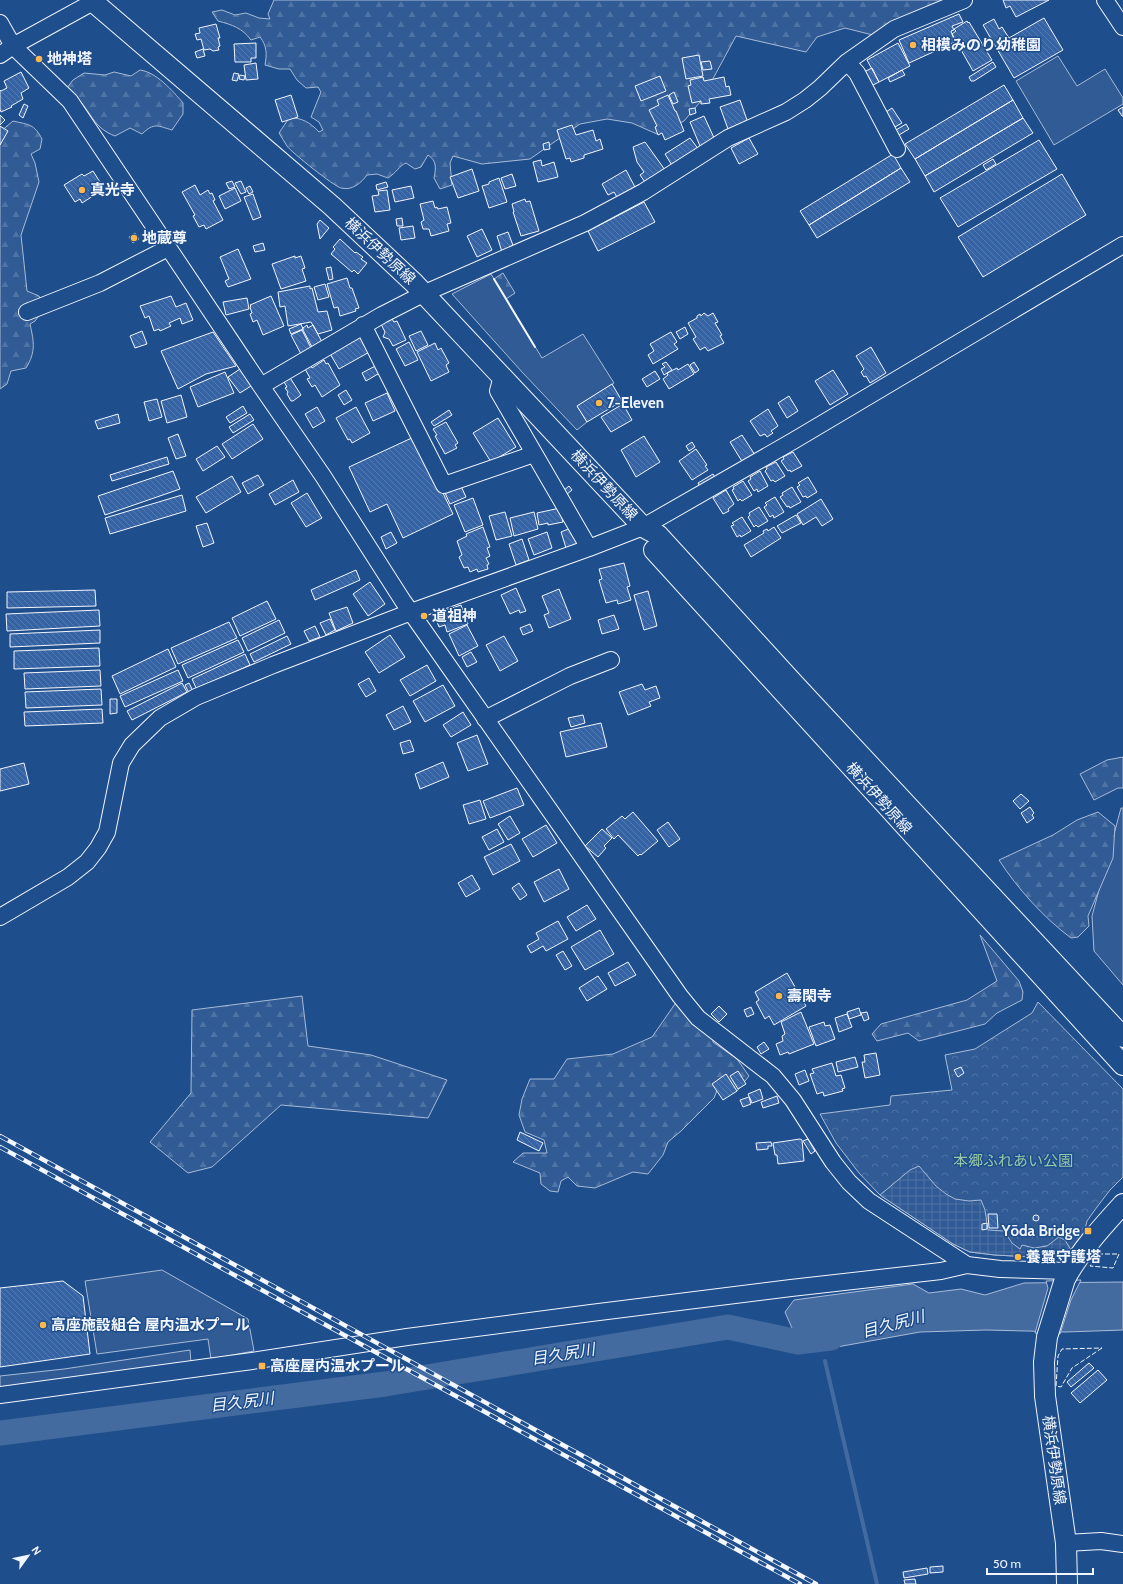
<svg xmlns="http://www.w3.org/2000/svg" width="1123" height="1584" font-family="Cabin,'Noto Sans JP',sans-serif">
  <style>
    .built { fill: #305b95; stroke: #a8bbd7 }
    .forest { fill: url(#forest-firs); stroke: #a8bbd7 }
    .cemetery { fill: url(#cemetery-stones); stroke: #a8bbd7 }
    .park { fill: url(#park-crowns); stroke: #a8bbd7 }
    .plaza { fill: url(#plaza-grid); stroke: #a8bbd7 }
    .water { fill: #446ba0; stroke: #a8bbd7 }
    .pier { fill: #1f4e8c; stroke: #a8bbd7 }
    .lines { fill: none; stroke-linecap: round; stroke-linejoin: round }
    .stream { stroke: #446ba0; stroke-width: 4 }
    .river { stroke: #446ba0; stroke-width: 25 }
    .building { fill: url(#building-back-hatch); stroke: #f2f6ff }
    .minor-casing { stroke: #f2f6ff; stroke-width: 18 }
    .major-casing { stroke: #f2f6ff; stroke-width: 22 }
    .minor { stroke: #1f4e8c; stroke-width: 16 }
    .major { stroke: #1f4e8c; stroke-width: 20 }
    .rail-casing { stroke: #f2f6ff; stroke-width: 4.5 }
    .rail { stroke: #1f4e8c; stroke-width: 3; stroke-dasharray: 9; stroke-linecap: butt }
    .fence { stroke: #f2f6ff; stroke-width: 1; stroke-dasharray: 5 2; stroke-linecap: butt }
    .wall { stroke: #f2f6ff; stroke-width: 2 }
    .poi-dot { fill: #ffb74d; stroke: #1f4e8c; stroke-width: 1.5 }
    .labels { text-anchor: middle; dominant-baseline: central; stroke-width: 3; stroke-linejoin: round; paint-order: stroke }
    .poi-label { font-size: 15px; font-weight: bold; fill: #f2f6ff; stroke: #1f4e8c; text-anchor: start }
    .street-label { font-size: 15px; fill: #f2f6ff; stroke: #1f4e8c }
    .park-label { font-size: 15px; fill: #97c8a6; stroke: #1f4e8c }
    .water-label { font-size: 16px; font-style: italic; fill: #f2f6ff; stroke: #1f4e8c }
  </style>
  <defs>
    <pattern id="forest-firs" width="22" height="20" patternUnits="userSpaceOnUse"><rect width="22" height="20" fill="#305b95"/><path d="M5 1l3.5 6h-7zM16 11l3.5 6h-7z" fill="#4e73a5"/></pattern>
    <pattern id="cemetery-stones" width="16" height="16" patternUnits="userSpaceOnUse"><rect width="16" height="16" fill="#305b95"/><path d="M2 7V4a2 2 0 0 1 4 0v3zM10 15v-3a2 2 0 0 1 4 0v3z" fill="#4e73a5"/></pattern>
    <pattern id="park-crowns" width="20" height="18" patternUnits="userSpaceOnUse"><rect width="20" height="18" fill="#305b95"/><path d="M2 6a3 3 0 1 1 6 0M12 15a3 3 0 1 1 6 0" fill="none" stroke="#4e73a5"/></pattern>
    <pattern id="plaza-grid" width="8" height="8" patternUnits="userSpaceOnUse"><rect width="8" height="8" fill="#305b95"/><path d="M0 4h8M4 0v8" fill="none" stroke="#4e73a5"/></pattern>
    <pattern id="building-back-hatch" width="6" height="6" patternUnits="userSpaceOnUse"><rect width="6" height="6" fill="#3563a3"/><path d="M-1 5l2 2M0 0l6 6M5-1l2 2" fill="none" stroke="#537ab1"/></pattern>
  </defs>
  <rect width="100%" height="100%" fill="#1f4e8c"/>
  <path class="built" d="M1058,56L1077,86L1105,69L1123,98V104L1054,145L1016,81Z
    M491,274L542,358L583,334L614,383L577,406L587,422L577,430L522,372L452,294Z
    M1121,808H1123V985L1094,951L1092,916Z
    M162,1270L248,1319L254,1351L211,1359L208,1339L97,1354L85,1281Z
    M190,1350L191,1364L0,1388V1376L64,1369Z"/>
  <path class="forest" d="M274,0H957L877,36L845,28L817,37L806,52L736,36L701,101L684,121L657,134L632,123L607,119L580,124L530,159L482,164L453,156L450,163L452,185L440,189L434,178C436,168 437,161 428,155L421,167L415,169L406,163C399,166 396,173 388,178L377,174L367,175C361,183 352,191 341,188C335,187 291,152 287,146C284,142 282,137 279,133L289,118C301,117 311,123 319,132L323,130L319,122L311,117L321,92L318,87L306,88L297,80L290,69H279L265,65C267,54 267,46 260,37L251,40C242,28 233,25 218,21L212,12L222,10L235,15L246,13L259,18L270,19L268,14Z
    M140,70C156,72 173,91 183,103V114L172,130C158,126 154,122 142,134L130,128L115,136C94,128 92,114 79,100C75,96 70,93 66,89L73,80L84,73L105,75L114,72L131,76Z
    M13,121C30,125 34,124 42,139L40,149L31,154L35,163L39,182L21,235L27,291L39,296L44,309L35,321L30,324C34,342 36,352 26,368L11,371L7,384L0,389V132Z
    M1123,757V788H1118L1094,800L1080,774L1107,760Z
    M1098,812L1115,826L1113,858L1088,916L1089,926L1078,937L1071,938C1044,918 1017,888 999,860L1053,835L1077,820Z
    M980,935L1019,981L1023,992L1022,1000L997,1013L985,1024L919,1041L908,1033L877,1041L872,1034L881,1024L967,1000L997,981Z
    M302,996L308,1046L371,1055L447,1080L428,1118L281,1105L212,1167L188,1173L150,1142L191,1093L192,1010Z
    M675,1004L688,1005L713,1028V1042L737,1059L749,1076L737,1091L718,1088L714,1098L681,1131L668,1142L663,1155L648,1174L633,1172L595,1188L577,1186L568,1177L561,1181L558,1192L550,1191L541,1184L540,1173L513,1162L523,1153H547L544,1140L525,1132L519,1115L522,1099L530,1079H554L567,1059L613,1054L652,1037Z"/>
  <path class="cemetery" d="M503,273L515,293L506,299L494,279Z"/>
  <path class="park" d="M1038,1002L1123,1089V1177L1110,1190L1097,1207L1087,1221L1084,1233L1071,1250L1062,1256L1051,1258L995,1255L970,1252L953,1244L880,1195L859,1173L836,1143L820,1114L890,1105L891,1096L952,1090L945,1055L975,1049L1032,1013Z"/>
  <path class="plaza" d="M919,1166L936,1186L946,1194L955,1199L969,1201L981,1200L985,1210L988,1230L1004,1231L1012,1243L1020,1249L1022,1245L1034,1248L1047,1246L1059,1237L1065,1240L1071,1250L1062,1256L1051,1258L995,1255L970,1252L953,1244L880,1195L910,1170Z"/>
  <path class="water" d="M1123,1282V1330L1066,1332L986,1330L920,1332L809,1352L798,1342L785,1312L794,1300L913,1284L929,1293L961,1289L985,1295L1024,1283Z"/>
  <path class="pier" d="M1081,1280L1071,1300L1060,1334L1035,1333L1048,1288L1046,1281Z"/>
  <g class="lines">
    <path class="stream" d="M825,1361L877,1584"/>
    <path class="river" d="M0,1433L385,1384L728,1327L798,1342L831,1338"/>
  </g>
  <path class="building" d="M1003,0H1049L1016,17L1010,6L1006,8Z
    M959,14L963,22L952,26L954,30L951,31L955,42L909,63L899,40Z
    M1044,18L1063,50L1014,78L983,25L994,19L999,29L1002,27L1009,38Z
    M967,21L968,23L969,22L992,60L973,71L952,34L956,31L954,29Z
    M216,24L220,38H218L220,46L218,47L219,50L213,51L210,49L204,50L201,39L197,40L195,34L200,33L199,28Z
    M256,43V58H251V62H235L234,44Z
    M898,43L910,66L879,82L867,60Z
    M203,49L205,56L197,58L195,52Z
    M699,55L703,76L686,79L682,58Z
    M710,61L712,69L703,70L701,62Z
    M993,62L996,67L974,81H971L969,77Z
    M256,63L258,79L246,80L244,65Z
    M872,68L879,82L871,86L864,72Z
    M902,70L905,75L890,82L888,78Z
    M21,72L29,88L21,93L23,99L11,106L12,107L1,112L0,109V90L1,91L7,88L4,81Z
    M234,73L239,74L237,81L232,80Z
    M240,75L245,76L244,80L239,79Z
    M660,76L666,91L641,101L635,86Z
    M703,77L704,81L724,77L726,87L729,86L731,95L709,99L710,103L701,104V101L692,103L688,86L691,85L690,80Z
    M1004,85L1013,100L915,159L905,144Z
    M674,92L678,102L673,104L669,95Z
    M291,95L298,117L282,122L275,100Z
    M668,95L675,111H676L684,131L665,140L662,133L658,135L655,127L657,126L649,110L659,105L657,100Z
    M740,100L748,123L728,129L720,107Z
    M1013,100L1023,118L925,176L915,159Z
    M24,104L28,106L23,118L19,115Z
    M1123,107V116H1122L1118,110Z
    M695,108L696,113L690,115L689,109Z
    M892,108L902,123L895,127L886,112Z
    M0,115L5,120L0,125Z
    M704,116L715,140L700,146L690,122Z
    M1023,118L1033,133L934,192L925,176Z
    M906,124L909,129L899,135L896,130Z
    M572,125L576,135L593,130L596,141L600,139L603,149L584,155V158L571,162L570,158L566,159L557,130Z
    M0,126L8,131L0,145Z
    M690,138L699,150L673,167L665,154Z
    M749,138L758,154L739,164L731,148Z
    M1039,140L1057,169L958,227L940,198Z
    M549,142L550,149L544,150L543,144Z
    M645,142L665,170L645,182L640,175L644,172L637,162L633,147Z
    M893,154L901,168L809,225L800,211Z
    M993,159L996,164L986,170L983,165Z
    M541,160L542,166L554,162L558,177L538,182L533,162Z
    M901,168L910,182L817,238L809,225Z
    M472,169L479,191L458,198L450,177Z
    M626,170L636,189L618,199L614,192L608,195L602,184Z
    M93,171L103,187L92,194L93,196L82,203L80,199L75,202L64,185L82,174L84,176Z
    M512,174L516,186L505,189L501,178Z
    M1062,174L1086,215L983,277L958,237Z
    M499,178L507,202L489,208L482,186L489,184V182Z
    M232,181L235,187L229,189L226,183Z
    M241,181L246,192L241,194L235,183Z
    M386,182L388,187L377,190L376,185Z
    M195,185L200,195L208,190L210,194L212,193L215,200L213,201L223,220L206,229L204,225L199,227L193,216L195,215L182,192Z
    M250,186L253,192L249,194L246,188Z
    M411,186L414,198L395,202L392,190Z
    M235,188L241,201L225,209L219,196Z
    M387,190L390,210L375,212L372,196L379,195L378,191Z
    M253,194L261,217L253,220L244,197Z
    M525,199L526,202L530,201L539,231L521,236L513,212H514L512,204Z
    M433,201L435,208L437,207L438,209L447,207L451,223L447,224L449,231L431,236L429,229H423L421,222L424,220L420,204Z
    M644,202L655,222L598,251L588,231Z
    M402,218L403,226H397L396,219Z
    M320,220L329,228L320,239L317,224Z
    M413,226L415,238L401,240L399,228Z
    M482,229L492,250L477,257L467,236Z
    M508,232L514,248L502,252L497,236Z
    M135,233L139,239L133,243L129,237Z
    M340,239L355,253L356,252L363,257L361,259L367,263L358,274L354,270L352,272L331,254L335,249L333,247Z
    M263,243L265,250L255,252L253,246Z
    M238,249L251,279L228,287L225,281L229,279L220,257Z
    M295,256V258L301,256L305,268L302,269L306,281L281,289L272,264Z
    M331,267L333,279L329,280L326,268Z
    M347,278L350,288H352L359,308L355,309L356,311L340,316L338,307L334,308L327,284Z
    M325,284L329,297L318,300L314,287Z
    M310,286V289L312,288L318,312L327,311L332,330L318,334L311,322L288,326L285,306L280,307L278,292Z
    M171,296L176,307L186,303L193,320L182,324L180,318L169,323L171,326L160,331L159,329L154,331L149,316L145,318L140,306Z
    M271,296L284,326L263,335L257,320L253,322L250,314L252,313L250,307L251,306L250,305Z
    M247,298L249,309L226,315L223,302Z
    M704,313L708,316L713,313L718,322L715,323L722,335L720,336L724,343L708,351L705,347L700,350L693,339L696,337L688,323L697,318V316L700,314L701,316Z
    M392,319L394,322L397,321L406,340L393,346L389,339L383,337L385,332L381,324Z
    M301,324L303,329L291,334L289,329Z
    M307,325L308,328L313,325L322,342L312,347L303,330V328Z
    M685,327L688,334L680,339L676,332Z
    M302,330L311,348L301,354L291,335Z
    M142,331L147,344L135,348L130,336Z
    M421,331L428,345L416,351L409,336Z
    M213,332L236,366L206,374L178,389L161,351Z
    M363,332L373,350L339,369L329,352Z
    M671,332L677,342L674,344L678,349L653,364L648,355L654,351L650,344Z
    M409,342L418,360L405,366L396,349Z
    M435,343L438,350L441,348L449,363L446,365L449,372L431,381L417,352Z
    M871,347L886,373L870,383L866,376L864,377L861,372L864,369L856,356Z
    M324,360L326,364L328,363L340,385L322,397L315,385L312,387L307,379L310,378L305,369L311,366L312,368Z
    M666,362L672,370L664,375L661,369L665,367L662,364Z
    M694,362L699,370L695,373L690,365Z
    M379,364L383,371L366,381L362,373Z
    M688,364L694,374L669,389L663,379L668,375L667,373L677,368L678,370Z
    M240,369L251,386L240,393L228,377Z
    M833,370L848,394L830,405L815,381Z
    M655,371L660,379L647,387L642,379Z
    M225,372L234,393L198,407L190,387Z
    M289,376L301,395L293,401H291L287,394L288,392L285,388L287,387L283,380Z
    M612,384L622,401L587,422L577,406Z
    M346,390L352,400L344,405L338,395Z
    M387,393L395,411L373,421L365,403Z
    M181,395L187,417L167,423L161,401Z
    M789,396L798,411L787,418L778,403Z
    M157,399L162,417L149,421L144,402Z
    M623,404L632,420L611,432L601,417Z
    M243,406L247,413L230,423L226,417Z
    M317,407L325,421L313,428L305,414Z
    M356,407L370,433L352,443L350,439L348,440L336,418Z
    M768,409L778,426L771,431L773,433L767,437L765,434L760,436L750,421Z
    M449,410L452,415L434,426L431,422Z
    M118,414L120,423L98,429L95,421Z
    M250,414L254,420L233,433L229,427Z
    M498,418L516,447L491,462L473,433Z
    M446,422L458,443L455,445L457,448L445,454L435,436L437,435L433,429Z
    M253,424L263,439L232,459L222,444Z
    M178,434L186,456L176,459L168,438Z
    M742,435L755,455L743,463L730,442Z
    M416,436L453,514L403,538L387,504L370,512L349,467Z
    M644,436L660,462L636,477L621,450Z
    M692,442L695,447L689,451L686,446Z
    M217,446L225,457L203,471L196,459Z
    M696,449L707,465L705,466L708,470L692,480L679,461Z
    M793,452L802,466L791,472L790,470L788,471L781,461L784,459L783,457Z
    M167,457L169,464L112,481L110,475Z
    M776,462L785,476L775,482L773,480L771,481L765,471L767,469L766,467Z
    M173,471L180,489L105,515L98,496Z
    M760,471L768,486L758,492L757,489L754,491L748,481L751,479L750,477Z
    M713,474L716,479L701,489L698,483Z
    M258,475L264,485L248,494L242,483Z
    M232,476L241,492L206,513L196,497Z
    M808,477L817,492L807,498L806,496L803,497L797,487L800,485L798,483Z
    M293,480L299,492L275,505L269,494Z
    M743,481L752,495L742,501L740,499L738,501L732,490L734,489L733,487Z
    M461,486L466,497L450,504L445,493Z
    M569,486L572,490L566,495L563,491Z
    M792,487L801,502L790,508L789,506L787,507L780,497L783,495L782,493Z
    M726,490L734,504L728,509L729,511L723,514L713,498Z
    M307,493L322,518L306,527L291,503Z
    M182,495L186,511L110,534L105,518Z
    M775,497L784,512L774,518L773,515L770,517L764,507L767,505L765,503Z
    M473,498L483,525L465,532L454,505Z
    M821,499L833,519L822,526L816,517L803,525L797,514Z
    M759,507L768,521L758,527L756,525L754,527L748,517L750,515L749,513Z
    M560,508L563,522L548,525V523L539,525L537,513Z
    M505,512L512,536L496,540L489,516Z
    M534,512L538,529L514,536L510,518Z
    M796,515L801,523L782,533L777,526Z
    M742,517L751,531L741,537L740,535L737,537L731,526L734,525L732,523Z
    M207,523L214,543L203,547L196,526Z
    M483,527L490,547L487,548L490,556L486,558L489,564L487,565L488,569L478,572L477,569L470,572L468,567L464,568L459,557L462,555L457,541L467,536L466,534Z
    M573,527L580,547L567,551L561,532Z
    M774,527L781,538L751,557L744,545L764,533L763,531L767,529L768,531Z
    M391,532L397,543L386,549L381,537Z
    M547,532L552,548L534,555L528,539Z
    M522,539L529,560L516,565L509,544Z
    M624,563L630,586L627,587L631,600L618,604L617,600L606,603L599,580L602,579L599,569Z
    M356,570L360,580L315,600L311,590Z
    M370,582L385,604L368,616L353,594Z
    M516,588L526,611L520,613L519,610L510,614L501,595Z
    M559,589L571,619L549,628L544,615L549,613L542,596Z
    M95,590L96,606L7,608V592Z
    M648,591L657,626L644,630L634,595Z
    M267,601L276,619L240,636L232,618Z
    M461,605L468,624L447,632L445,625L439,627L434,614Z
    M347,607L353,623L336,631L329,613Z
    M99,610L100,626L7,631L6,614Z
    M614,615L619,629L602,634L598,620Z
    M330,619L335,630L326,635L320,623Z
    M279,620L285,633L248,651L242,638Z
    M229,622L237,638L178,664L171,648Z
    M530,624L533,631L523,635L520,628Z
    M467,625L478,646L459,656L449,634Z
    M315,626L320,637L309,641L304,631Z
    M100,630V643L10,647V634Z
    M390,635L405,657L379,673L365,652Z
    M287,636L291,644L254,662L250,654Z
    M504,636L518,661L500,671L486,645Z
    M238,640L244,652L188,678L182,665Z
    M99,648L100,666L14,669V651Z
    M168,649L176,667L120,694L112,676Z
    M471,652L477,662L467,667L462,657Z
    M245,654L250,665L197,690L192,679Z
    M427,665L436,681L410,696L400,680Z
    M100,670L101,686L25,689L24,673Z
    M178,670L183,681L125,707L120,696Z
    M369,678L376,691L366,697L358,684Z
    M182,683L187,692L132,720L127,711Z
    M189,683L194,693L190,695L185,685Z
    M642,684L645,690L656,686L660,698L649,702L651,706L628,715L619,692Z
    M443,685L455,706L425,722L413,701Z
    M101,689L102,705L26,708L25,692Z
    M110,699H117V713L110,714Z
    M403,706L411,722L394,730L386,715Z
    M102,709L103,723L25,726L24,712Z
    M463,712L471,725L451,737L443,725Z
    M583,715L585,723L571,727L568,718Z
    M601,723L607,747L566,757L560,732Z
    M477,735L488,764L468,771L457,743Z
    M410,740L414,751L403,754L400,743Z
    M443,762L449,777L420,789L415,774Z
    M24,763L29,784L0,791V769Z
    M517,788L524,805L490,818L483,801Z
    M1021,794L1029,801L1020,809L1013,801Z
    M480,800L486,819L469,824L463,805Z
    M1030,807L1034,813L1032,815L1034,818L1027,823L1021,813Z
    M633,812L658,841L641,855L640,854L638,856L618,835L614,839L606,829L622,816L625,819Z
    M510,816L520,833L508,840L498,824Z
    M668,822L680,839L669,847L657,830Z
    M546,825L557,843L533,857L522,839Z
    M497,829L504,842L489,850L482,837Z
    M602,829L612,838L604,846L606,848L598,857L585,846Z
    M511,844L520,861L493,875L484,857Z
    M559,869L569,889L544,902L534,882Z
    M472,875L480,889L466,897L458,883Z
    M519,883L527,895L520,900L512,888Z
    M587,905L596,919L576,931L567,917Z
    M558,921L568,939L546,951L543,946L531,953L527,946L539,939L536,933Z
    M600,930L614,954L585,970L571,947Z
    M563,951L572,966L565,970L556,955Z
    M628,962L636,975L615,986L608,973Z
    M787,973L806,1006L774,1025L769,1016L765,1019L756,1002L759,1000L755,992Z
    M598,976L607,989L587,1001L579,988Z
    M719,1006L727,1014L719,1022L711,1014Z
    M751,1007L754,1014L747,1017L744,1010Z
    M859,1008L861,1015L849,1019L847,1012Z
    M801,1012L814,1044L789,1054L788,1052L780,1055L776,1044L783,1041L782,1036L785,1034L781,1022Z
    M867,1012L869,1019L864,1021L861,1013Z
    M847,1014L852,1027L839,1032L835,1018Z
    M824,1022L825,1026L830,1025L835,1039L816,1046L809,1027Z
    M764,1042L769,1049L761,1054L757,1047Z
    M876,1053L880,1075L865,1078L862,1062H865L864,1055Z
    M855,1057L858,1067L838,1072L836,1062Z
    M832,1063L836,1076L841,1075L845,1088L842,1089L843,1091L824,1096L823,1092L817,1094L810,1074L814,1073L812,1069Z
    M961,1067L964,1073L958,1077L954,1070Z
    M805,1070L809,1081L799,1085L795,1074Z
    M738,1071L746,1084L738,1089L730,1076Z
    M726,1074L737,1091L723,1100L712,1084Z
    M760,1089L763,1099L752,1103L748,1094Z
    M777,1096L779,1103L763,1108L761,1102Z
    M749,1097L751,1104L743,1107L740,1100Z
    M520,1132L543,1143L539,1151L517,1140Z
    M800,1139L802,1140L804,1161L778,1164L777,1155H775L773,1143Z
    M808,1139L815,1151L811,1154L803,1141Z
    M771,1142L772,1146H768V1149L757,1150L756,1143Z
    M988,1214H997L998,1228H989Z
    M1033 1218a3 3 0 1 1 6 0a3 3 0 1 1-6 0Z
    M987,1223V1229L982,1230V1224Z
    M63,1281L83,1296L90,1354L0,1367V1288Z
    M1089,1363L1094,1368L1071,1387L1067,1382Z
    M1098,1370L1107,1380L1080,1403L1071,1393Z
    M943,1566V1572L930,1573V1567Z
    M927,1568L928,1574L904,1578L903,1572Z
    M915,1579L916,1584H905L904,1580Z"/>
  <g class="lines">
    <g class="minor-casing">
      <path id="minor" d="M1105,0L1123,27
        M0,23L13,46L70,101L261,386L323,476L403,601L680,996L698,1018L773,1076L793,1100L833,1162L849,1182L869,1201L967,1265
        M0,55L13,46L93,2
        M847,62L857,73L897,149
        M27,312L100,283L168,248
        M363,325L444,485L534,454
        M502,376L498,391L589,548
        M261,386L382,315L425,293L585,223L643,192L728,138L786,112L805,100L820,88L847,62L894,29L964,0
        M485,719L570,676L611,660
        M0,917L68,877L87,862L98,848L107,832L121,763L132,745L160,718L196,697L273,665L411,612L589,548L643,527L793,441L1123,245
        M0,1395L252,1361L407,1337L591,1313L791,1288L941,1271L967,1265L1000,1269L1069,1271
        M1066,1543L1101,1541L1123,1544"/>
    </g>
    <g class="major-casing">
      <path id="major" d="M91,0L332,206L414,283L643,527L658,535L795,685L1123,1037
        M654,550L1123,1065
        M1067,1584L1066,1543L1045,1396L1044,1362L1047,1337L1065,1279C1080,1251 1102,1227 1123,1204"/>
    </g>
    <use href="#minor" class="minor"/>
    <use href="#major" class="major"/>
    <g class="rail-casing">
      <path id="rail" d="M0,1136L816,1584
        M0,1147L800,1584"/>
    </g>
    <use href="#rail" class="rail"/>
    <path class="fence" d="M1098,1254H1119L1113,1268L1090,1266Z
      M1102,1348L1072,1368L1061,1387L1056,1386L1058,1356L1062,1349Z"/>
    <path class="wall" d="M494,279L535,347"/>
  </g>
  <g class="poi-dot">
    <circle cx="913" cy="45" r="4"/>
    <circle cx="39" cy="59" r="4"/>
    <circle cx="82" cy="190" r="4"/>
    <circle cx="134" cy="238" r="4"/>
    <circle cx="599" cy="403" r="4"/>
    <circle cx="424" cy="616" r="4"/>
    <circle cx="779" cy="996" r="4"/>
    <rect x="1084" y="1227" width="8" height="8" rx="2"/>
    <circle cx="1018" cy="1257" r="4"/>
    <circle cx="43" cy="1325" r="4"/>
    <rect x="258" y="1362" width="8" height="8" rx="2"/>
  </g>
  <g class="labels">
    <g class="poi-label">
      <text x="921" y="45">相模みのり幼稚園</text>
      <text x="47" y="59">地神塔</text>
      <text x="90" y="190">真光寺</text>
      <text x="142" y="238">地蔵尊</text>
      <text x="607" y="403">7-Eleven</text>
      <text x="432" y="616">道祖神</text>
      <text x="787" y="996">壽閑寺</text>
      <text x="1080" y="1231" text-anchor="end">Yōda Bridge</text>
      <text x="1026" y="1257">養蠶守護塔</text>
      <text x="51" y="1325">高座施設組合 屋内温水プール</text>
      <text x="270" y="1366">高座屋内温水プール</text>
    </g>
    <g class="street-label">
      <text transform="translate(380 251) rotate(43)">横浜伊勢原線</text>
      <text transform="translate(604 485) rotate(47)">横浜伊勢原線</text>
      <text transform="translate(879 798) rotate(48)">横浜伊勢原線</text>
      <text transform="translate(1054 1460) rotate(82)">横浜伊勢原線</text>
    </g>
    <g class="park-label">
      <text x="1013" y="1161">本郷ふれあい公園</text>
    </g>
    <g class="water-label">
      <text transform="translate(893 1324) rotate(-15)">目久尻川</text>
      <text transform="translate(563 1354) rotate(-9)">目久尻川</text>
      <text transform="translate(242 1402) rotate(-7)">目久尻川</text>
    </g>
  </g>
  <g transform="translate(28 1556) rotate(57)" stroke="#1f4e8c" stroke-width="3" paint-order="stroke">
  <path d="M0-3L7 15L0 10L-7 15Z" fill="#f2f6ff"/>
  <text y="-6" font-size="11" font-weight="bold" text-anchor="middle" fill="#f2f6ff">N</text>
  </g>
  <path d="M987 1568v6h106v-6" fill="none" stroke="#f2f6ff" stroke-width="2"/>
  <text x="993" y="1568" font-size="12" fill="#f2f6ff" stroke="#1f4e8c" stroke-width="3" paint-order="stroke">50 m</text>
</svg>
